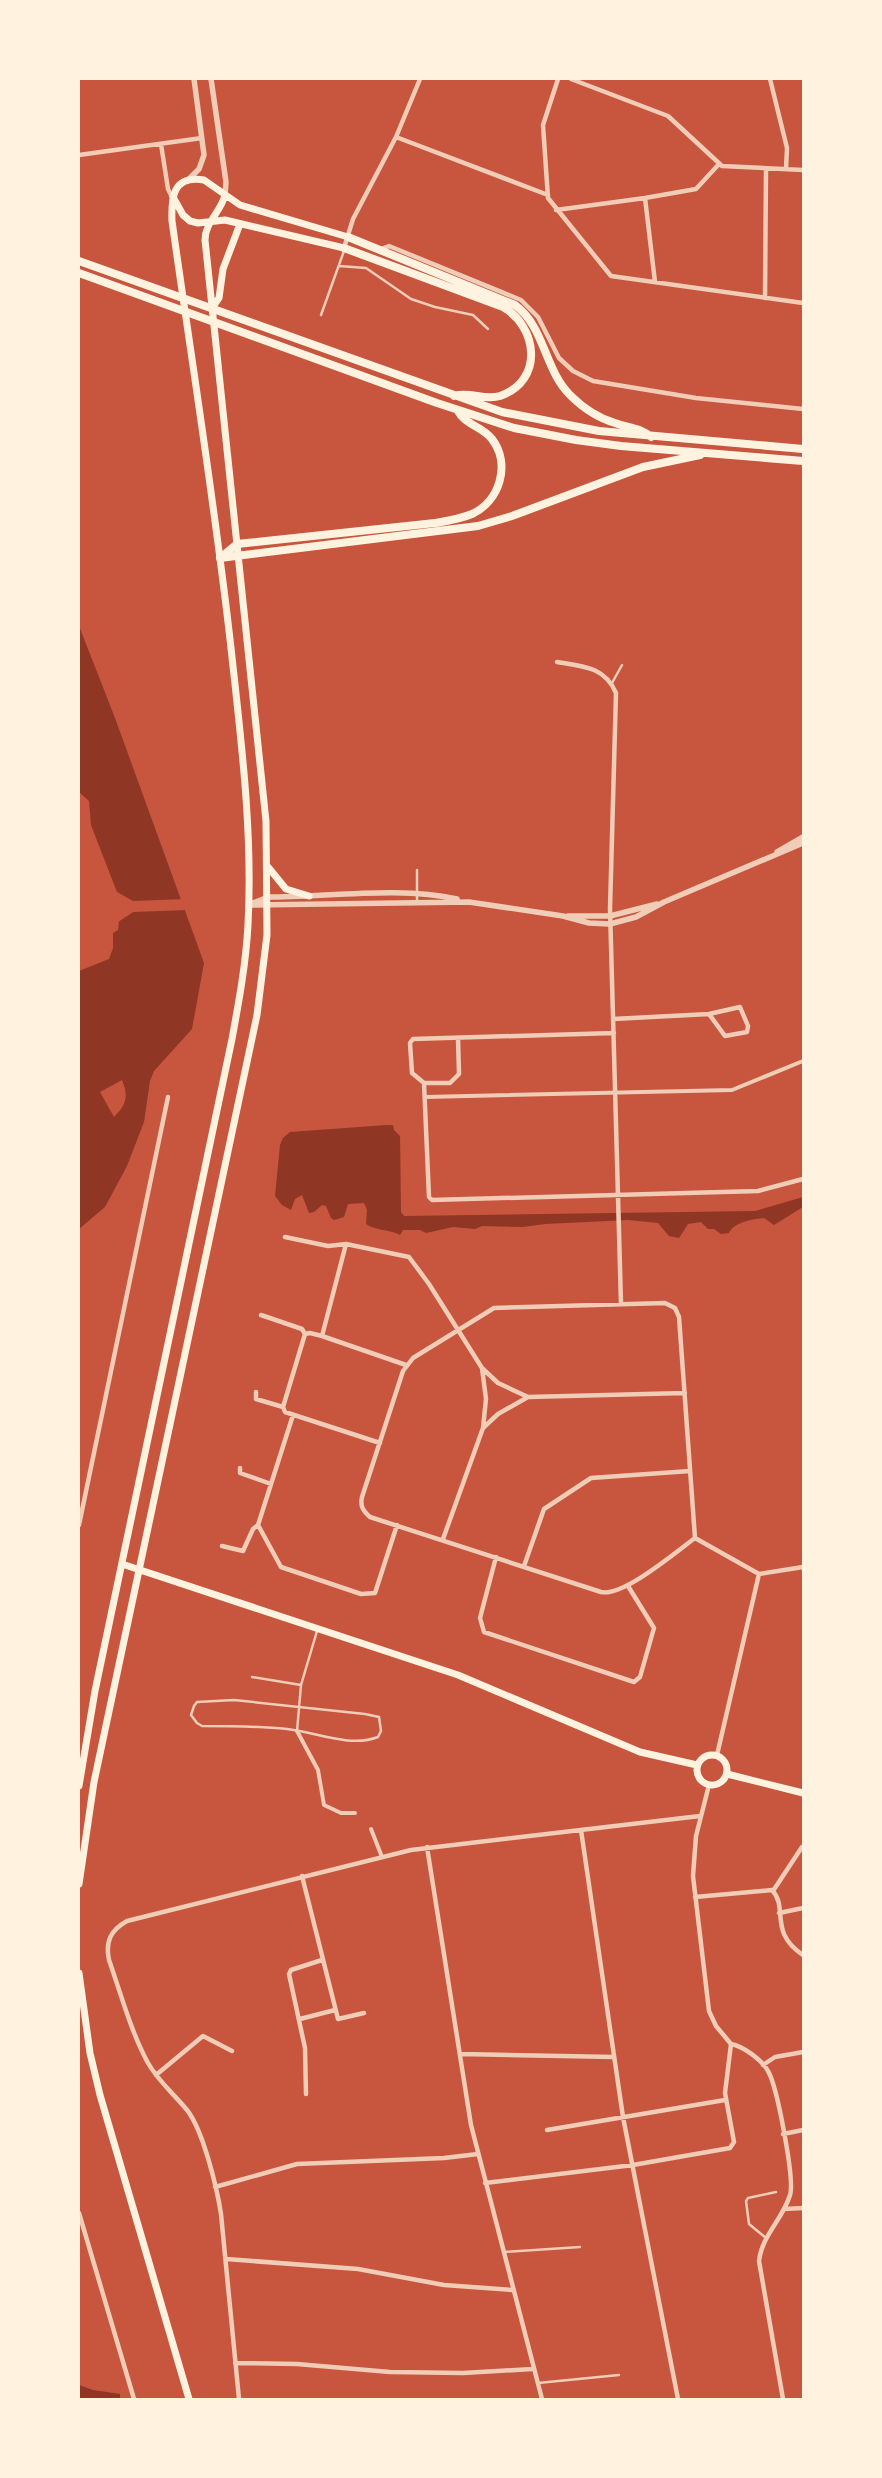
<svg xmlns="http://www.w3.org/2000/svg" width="882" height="2478" font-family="'Varela Round',sans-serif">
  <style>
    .water { fill: #8f3625; fill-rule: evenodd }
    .pier { fill: #c8553d }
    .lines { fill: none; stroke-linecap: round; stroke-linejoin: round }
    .service { stroke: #f1ccb7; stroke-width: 2.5 }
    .pedestrian { stroke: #f1ccb7; stroke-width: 4 }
    .minor { stroke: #f1ccb7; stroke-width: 4.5 }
    .tertiary { stroke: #f1ccb7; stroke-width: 5.5 }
    .secondary { stroke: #fff3e0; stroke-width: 7 }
    .primary { stroke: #fff3e0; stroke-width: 8 }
  </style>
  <rect width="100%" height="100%" fill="#c8553d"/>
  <path class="water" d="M79,626L115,718L204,963L192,1029L154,1071L150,1081L144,1122L127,1166L105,1207L79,1229V971L109,959L113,948V933L118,930L119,921L133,912V902L117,892L91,825L89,801L79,792ZM122,1080C129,1097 126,1105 114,1117L100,1092Z
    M387,1125H393L394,1130L400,1136L401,1212L404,1216L755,1211L803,1197V1207L774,1225L764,1218C753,1219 734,1222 729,1233L721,1234L714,1229H708L701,1222L688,1224L679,1238L669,1236L658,1223L628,1220L545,1224L523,1227L482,1226L475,1229L453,1227L426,1233L420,1230H403L400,1235C389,1229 376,1231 366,1224L367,1210L364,1203L348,1204L344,1217L334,1220L331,1218L326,1206L322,1205L314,1212L309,1213L302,1195L295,1199L291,1210L282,1205L275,1196L280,1145L283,1138L290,1132Z
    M79,2385L93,2390L120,2394V2399L79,2398Z"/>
  <path class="pier" d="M117,892L133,901L185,899L189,910L133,912L118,922V918L131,910V903L117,895Z"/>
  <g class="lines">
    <path class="service" d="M339,266L366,268L411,299L435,307L473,315L488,329
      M321,315L344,251
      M612,683L622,665
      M417,870V901
      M252,1677L301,1685
      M234,1700L365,1714L379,1717L381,1731L378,1737C350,1748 315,1732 287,1729C258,1726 230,1726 202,1726L197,1723L191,1715L194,1706L197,1702Z
      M297,1731L301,1685L317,1631
      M766,2238L749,2224L746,2201L748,2198L776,2192
      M504,2252L580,2247
      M538,2383L619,2375"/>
    <path class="pedestrian" d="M425,1097L732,1090L803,1061
      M297,1731L318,1770L324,1805L341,1813H355
      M371,1829L382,1857"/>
    <path class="minor" d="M558,79L543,125L548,198L611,276L803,303
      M571,79L668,116L722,166L803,170
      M770,79L787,148L786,169
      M396,137L548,195
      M161,144L168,189L172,197
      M79,155L202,138
      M645,198L696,189L719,164
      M556,210L645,198L655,282
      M344,248L353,219L396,137L420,79
      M381,249L389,246L521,300L538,317L559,358L573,371L593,381L696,398L803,409
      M765,298L766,169
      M557,662C583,666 605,667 616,693L610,909L621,1304
      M613,1019L709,1014L725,1036L747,1032L748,1026L740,1007L709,1014
      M458,1038L459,1074L450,1083H424L412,1073L410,1043L413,1039L614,1033
      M424,1083L429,1197L432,1200L758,1191L803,1179
      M285,1237L328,1246L346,1244
      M665,1303L675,1308L679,1317L695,1538C676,1552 623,1597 601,1592L370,1517C363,1511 360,1506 362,1497L403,1371L413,1358L494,1308Z
      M261,1315L302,1329L305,1334
      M322,1336L346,1244L409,1257L429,1284L482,1368L498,1383L528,1397
      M256,1392V1399L283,1407
      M293,1415L258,1525L281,1567L361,1594L375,1593L397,1525
      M483,1428L498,1414L528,1397L685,1393
      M380,1443L285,1412L283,1407L305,1334L310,1333L322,1336L406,1365
      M240,1468V1473L271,1484
      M79,1525L168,1097
      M695,1538L759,1574L803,1567
      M443,1539L483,1428L486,1399L482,1368
      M222,1546L243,1551L253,1529L258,1525
      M496,1557L480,1618L484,1632L634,1682L640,1677L654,1628L628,1586
      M524,1566L544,1509L591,1478L690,1471
      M717,1755L759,1574
      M709,1785L696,1836L693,1876L709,2011L716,2026L731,2044C743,2046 762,2060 768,2071C777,2086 795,2180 790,2195C783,2219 762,2235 759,2261L783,2399
      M581,1830L623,2117L678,2399
      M427,1847L471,2125L542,2399
      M302,1876L338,2019L364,2013
      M773,1891L802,1847
      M695,1897L772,1890C789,1908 768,1932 803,1955
      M779,1913L803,1908
      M300,2019L335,2010
      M461,2054L614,2057
      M763,2065L775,2057L803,2052
      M156,2075L203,2036L232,2051
      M306,2094L305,2048L289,1974L291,1970L322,1960
      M547,2130L725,2100
      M783,2134L803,2130
      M485,2183L633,2165L730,2148L734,2142L725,2093L731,2044
      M215,2187L297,2164L444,2158L478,2154
      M784,2209L803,2208
      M79,2213L134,2399
      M226,2259L358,2269L444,2285L512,2290
      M235,2363L297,2364L390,2372L463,2373L532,2369
      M239,2399L221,2214C217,2188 203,2130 187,2110C174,2094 158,2081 148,2063C131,2032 121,1994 109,1960C105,1941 111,1930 127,1921L411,1850L700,1816"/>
    <path class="tertiary" d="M211,79L226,182L225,195
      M187,181L199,169L204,155L194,79
      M777,852L803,837
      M253,903L268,897C326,897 402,886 457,899
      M249,905L469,902L563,916L589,923L610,924L636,917L664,902L803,843
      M568,916H610L657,904"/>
    <path class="secondary" d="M173,197L183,215L190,221L198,223L225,220L344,248
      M212,308L219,298L223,269L240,224
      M268,867L286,889L309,896
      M122,1564L458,1675L640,1752L697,1765
      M697 1770a15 15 0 1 1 30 0a15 15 0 1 1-30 0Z
      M727,1774L803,1793
      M79,1786L95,1691L232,1039C239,1001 246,963 248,925C253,832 241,740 231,648C215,505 192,363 172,221C171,197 173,175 204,180L240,205L348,237
      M79,1884L94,1782L257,1015L267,935L266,821L205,240C205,222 221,212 225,195
      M79,1973L90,2053L100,2095L189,2399"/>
    <path class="primary" d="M348,237L515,305C545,327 544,369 570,395C583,408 598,418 615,423C629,428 639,427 651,437
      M344,248L503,307C538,327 544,381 500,396C484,401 470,391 454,396
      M79,261L502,412L599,431L803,449
      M79,273L437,403L514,428L576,440L621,446L803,461
      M220,558L478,526L512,516L643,467L700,455
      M220,558L237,544L435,523C447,521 460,519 472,514C500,501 511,464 492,439C482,426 465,425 458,411"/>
  </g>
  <rect width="882" height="2478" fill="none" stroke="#fff3e0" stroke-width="160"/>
</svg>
